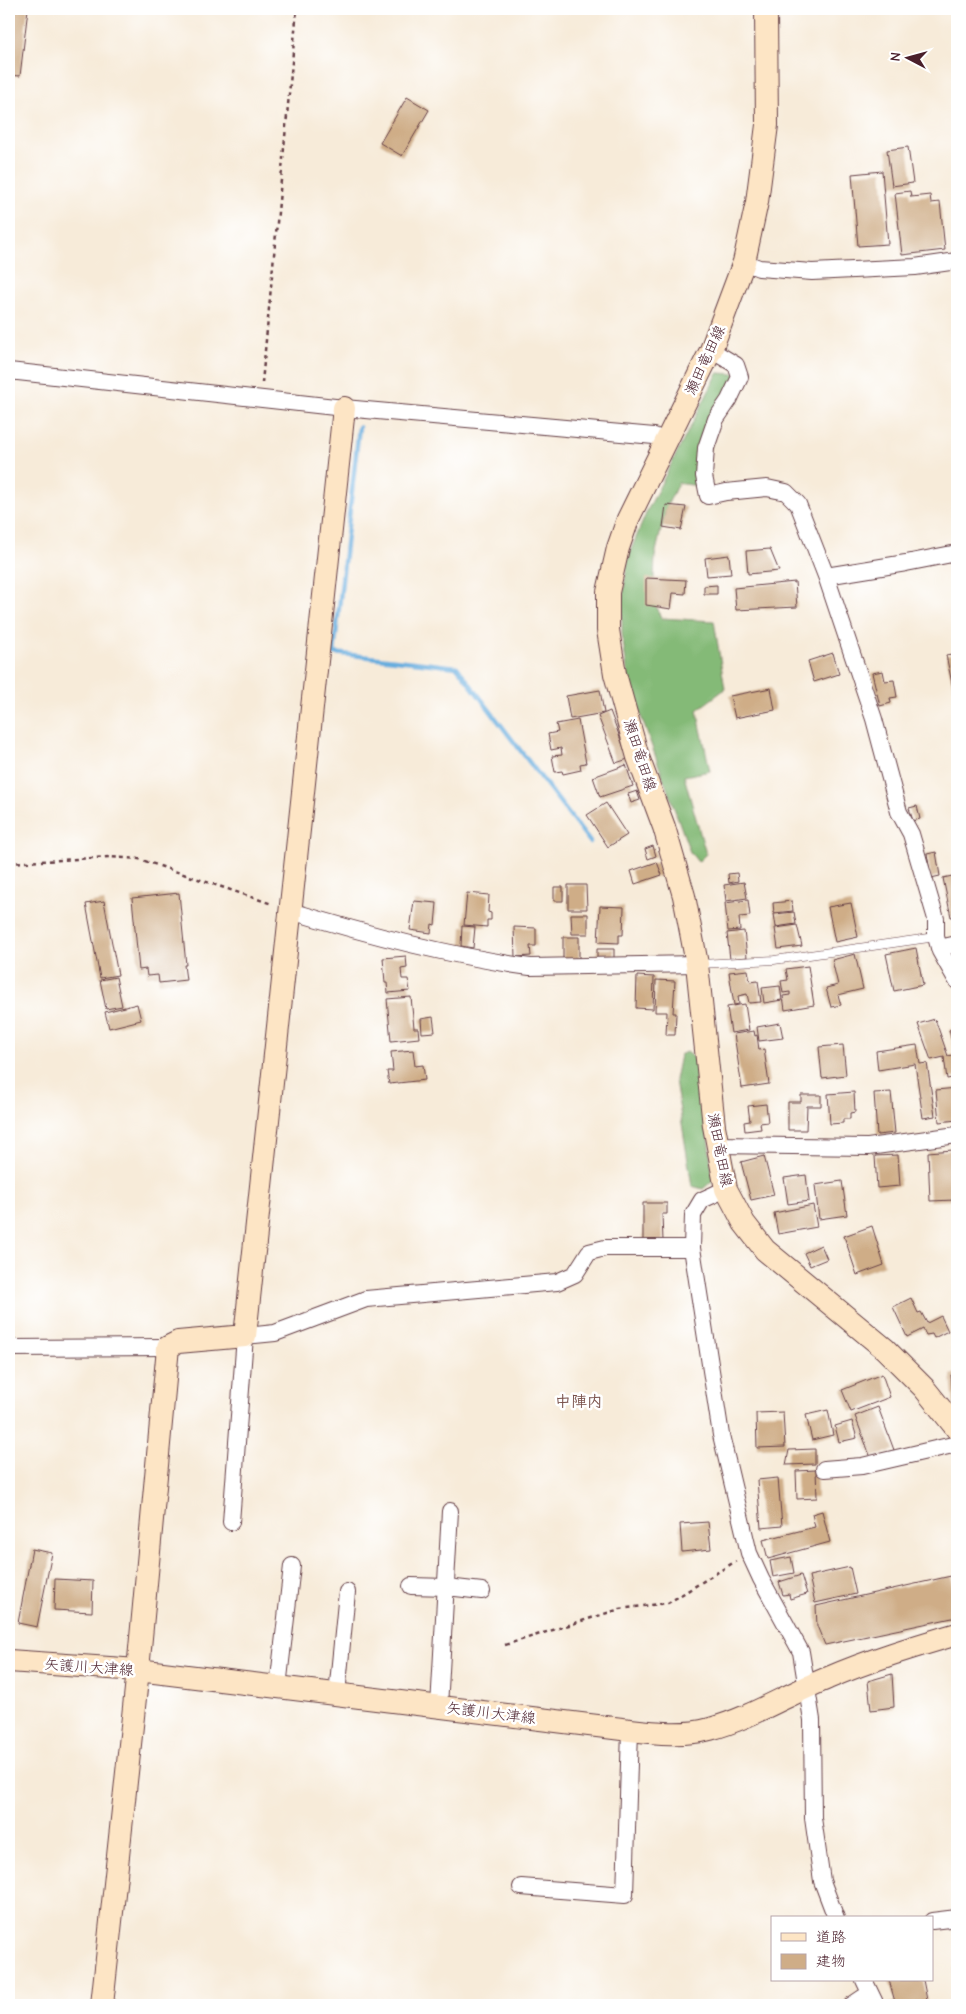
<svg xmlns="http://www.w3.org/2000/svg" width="966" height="2014" font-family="'Comic Neue','Klee One',sans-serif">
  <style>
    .forest { fill: #84ba77; stroke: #676c51 }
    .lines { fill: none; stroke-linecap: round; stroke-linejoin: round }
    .stream { stroke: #68adde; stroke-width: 4.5 }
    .building { fill: #cfad87 }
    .lane-casing { stroke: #643e45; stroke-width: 9 }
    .street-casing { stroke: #643e45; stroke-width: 18 }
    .secondary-casing { stroke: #643e45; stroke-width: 24 }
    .path { stroke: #643e45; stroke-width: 2.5; stroke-dasharray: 4 4; stroke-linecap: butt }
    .lane { stroke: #fff; stroke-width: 8 }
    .street { stroke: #fff; stroke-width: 16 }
    .secondary { stroke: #fde5c5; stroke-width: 22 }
    .labels { text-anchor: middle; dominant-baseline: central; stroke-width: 5; stroke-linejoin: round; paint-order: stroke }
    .street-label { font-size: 15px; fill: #4a1f2b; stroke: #fff }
    .neighbourhood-label { font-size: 16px; font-weight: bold; fill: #79514b; stroke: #fff }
  </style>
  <rect width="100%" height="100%" fill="#fff"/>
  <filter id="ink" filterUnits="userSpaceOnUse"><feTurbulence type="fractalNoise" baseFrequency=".02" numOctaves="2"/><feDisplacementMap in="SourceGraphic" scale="10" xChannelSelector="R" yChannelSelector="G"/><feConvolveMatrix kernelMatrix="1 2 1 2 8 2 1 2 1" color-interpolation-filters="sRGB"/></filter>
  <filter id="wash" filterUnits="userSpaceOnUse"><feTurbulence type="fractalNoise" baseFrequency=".0096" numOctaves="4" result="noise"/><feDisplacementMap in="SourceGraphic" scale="20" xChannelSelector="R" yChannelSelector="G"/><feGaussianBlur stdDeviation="1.12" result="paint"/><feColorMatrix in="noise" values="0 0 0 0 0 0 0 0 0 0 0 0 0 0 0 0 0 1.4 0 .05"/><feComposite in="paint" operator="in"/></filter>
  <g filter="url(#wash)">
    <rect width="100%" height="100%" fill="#f7ebd9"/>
    <path class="forest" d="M718,373L736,374L719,413L699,486L678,483L666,508L655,556L653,599L661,618L714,621L725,689L697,710L710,771L684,776L706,854L698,862L690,852L629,683L622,634V604L628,557L647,511Z
      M686,1052L699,1062L713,1180L703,1189L692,1186L675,1080L680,1055Z"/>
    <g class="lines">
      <path class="stream" d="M359,427L334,653L457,667L590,842"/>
    </g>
    <g id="blocks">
      <path class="building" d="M9,9H28L20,76L9,75Z
        M407,97L429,110L402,156L380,143Z
        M908,147L913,183L892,186L887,150Z
        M882,171L888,244L858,246L852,174Z
        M910,191L911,197L930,195L931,203L940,202L945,250L902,255L895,193Z
        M666,505L686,507L681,530L663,527Z
        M770,549L779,571L748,574L746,551Z
        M729,555L731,574L707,576L705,558Z
        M646,578L686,580L685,594L673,593L671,609L646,605Z
        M795,582L797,607L736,610L734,588Z
        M717,585V594H704V586Z
        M833,653L839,674L814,682L808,661Z
        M957,653V687L953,688L946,655Z
        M883,671L885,681L894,680L897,697L890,698L891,703L880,706L872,673Z
        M771,688L775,710L735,718L730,696Z
        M600,690L604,713L570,719L566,696Z
        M610,711L628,759L616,763L598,716Z
        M578,720L586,763L580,764L581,770L563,774L562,771L555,772L552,756L562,755L561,748L551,750L548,734L558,732L556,724Z
        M626,765L633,786L600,797L593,777Z
        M637,791L640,800L631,803L628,794Z
        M606,803L627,835L608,847L587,815Z
        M917,806L920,819L913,821L909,808Z
        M653,846L656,856L648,859L645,849Z
        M936,852L940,876L931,878L927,854Z
        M657,862L662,875L635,884L631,871Z
        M737,873L738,881L729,883L728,874Z
        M957,875V916L951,917L943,878Z
        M744,882L747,898L726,901L724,885Z
        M568,885H586L587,909H568Z
        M554,887H563V901H554Z
        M179,893L186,965H184L186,980L159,983L158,975L147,976L146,969L139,970L132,898Z
        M467,893L489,895L488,912L491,913V920H487V927L464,925Z
        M748,900L750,916L739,917L740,930L728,931L725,903Z
        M104,901L118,975L100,978L86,904Z
        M414,901L437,903L435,925L432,924L431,933L410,930Z
        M792,901L793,911L774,913L773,903Z
        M851,903L858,937L835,942L828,907Z
        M600,906L624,907L623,935H619V943L598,942Z
        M794,912L796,924L776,927L774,914Z
        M571,914H588V934H572Z
        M797,925L802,946L778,949L775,928Z
        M462,926L475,927L473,948L461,946Z
        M514,927L536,928V946H530L531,956L515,957Z
        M744,931L747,957L730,959L727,933Z
        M563,937H579V958L563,959Z
        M916,948L923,985L894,991L886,954Z
        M597,949H614V958H597Z
        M855,954L863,989L838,995L841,1005L831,1007L826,988L838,985L832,960Z
        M406,956L407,968L401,969L402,979H408L410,991L388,993L387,983H385L383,958Z
        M808,966L814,1005L785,1010L783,996L790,995V992L783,993L781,981L788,980L786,969Z
        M748,970L750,982L758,981L761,1002L749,1003L747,994L738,996L739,1004L734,1005L729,972Z
        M637,976L654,977L653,1009L636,1008Z
        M116,977L122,1006L106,1009L100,980Z
        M656,980L675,981L673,1013H676L675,1035H666L667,1012H655Z
        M780,986L782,1000L764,1003L762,988Z
        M411,997L414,1028H418L419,1038L391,1041L387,999Z
        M137,1004L141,1020L109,1028L105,1012Z
        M745,1004L749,1030L731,1033L727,1007Z
        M433,1017L435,1032L422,1033L421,1019Z
        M935,1019L948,1056L957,1054V1077L947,1079L944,1057L931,1060L918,1024Z
        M780,1023L783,1038L759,1041L757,1027Z
        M957,1027V1048L954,1049L949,1030Z
        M754,1031L755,1036L757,1035L759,1050L764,1049L769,1084L742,1088L734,1034Z
        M843,1045L846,1075L822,1078L819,1047Z
        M917,1045L920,1064L927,1063L935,1116L923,1118L915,1064L878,1070L876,1051Z
        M413,1050L415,1066L423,1065L425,1080L389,1084L387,1071H393L391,1052Z
        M957,1088V1120L939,1122L936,1090Z
        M854,1092L855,1112L850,1113V1119H843V1123L830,1124L828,1094Z
        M891,1092L895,1133L877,1135L874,1093Z
        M801,1095H821V1106H807L806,1130H788V1102H801Z
        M766,1104L768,1122L760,1123L761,1129L745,1131L744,1122L750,1121L748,1106Z
        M953,1150L955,1200L930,1201L928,1152Z
        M898,1155L900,1186L877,1188L875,1156Z
        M764,1156L774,1195L751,1200L741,1162Z
        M806,1175L809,1201L788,1204L784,1178Z
        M842,1181L847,1215L819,1219L815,1185Z
        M643,1203H667V1214H662L663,1241H643Z
        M813,1205L817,1227L778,1234L774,1213Z
        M872,1226L884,1265L857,1275L844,1236Z
        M821,1245L827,1259L810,1266L804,1253Z
        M911,1298L918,1313L921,1312L927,1323L941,1316L948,1331L934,1338L932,1334L926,1335L923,1329L907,1337L893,1307Z
        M957,1373V1405L954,1406L951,1375Z
        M882,1374L890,1397L851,1412L842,1390Z
        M878,1407L894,1450L871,1458L855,1416Z
        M828,1410L833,1435L812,1440L806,1415Z
        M783,1412L785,1447L757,1448L756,1413Z
        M852,1421L857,1438L839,1442L835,1426Z
        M815,1449V1464L786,1465L789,1450Z
        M816,1470L817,1498L797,1499L796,1471Z
        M778,1478L782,1526L761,1528L757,1480Z
        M822,1511L830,1542L768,1559L763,1540L815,1527L812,1514Z
        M708,1522L711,1549L682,1552L680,1524Z
        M32,1549L52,1553L37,1627L18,1623Z
        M791,1557L794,1573L773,1577L770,1561Z
        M850,1567L856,1594L815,1603L809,1576Z
        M801,1575L807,1594L790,1599L789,1594L783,1595L779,1582Z
        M951,1576L957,1597V1617L825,1645L817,1626L816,1606Z
        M55,1579L93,1581L92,1612L54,1610Z
        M892,1674L894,1707L871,1710L868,1681Z
        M953,1968H957V1994H956Z
        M889,1980H923L928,2005H883L895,2002Z"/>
    </g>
  </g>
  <g filter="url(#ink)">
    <use href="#blocks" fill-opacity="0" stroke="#643e45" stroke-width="1"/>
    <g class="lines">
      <g class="lane-casing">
        <path id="lane" d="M700,964L774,960L936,937"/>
      </g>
      <g class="street-casing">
        <path id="street" d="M744,262L759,268L812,272L915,267L957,261
          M711,350L736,365L740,377L729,400L716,419L706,448L704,476L708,496L726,492L767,488L786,492L798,504L826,576L874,719L899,812L911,834L936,919V937L940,951L957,981
          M9,371L344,408L654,436L666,442
          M826,576L906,563L957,553
          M291,911C369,935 449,956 530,967L697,964
          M939,948L957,944
          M718,1145L868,1147L957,1135
          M726,1189L702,1200L693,1215L692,1248L721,1435L749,1553L761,1579L801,1652L812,1720L813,1818L822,1881L836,1918
          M9,1348L168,1347
          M824,1469L862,1466L957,1444
          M231,1522L245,1336L275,1333L366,1299L557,1282L575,1274L589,1252L605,1248H692
          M411,1586L447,1587L482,1591
          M278,1687L292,1566
          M337,1694L347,1592
          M439,1707L450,1511
          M521,1887L625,1895L630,1730
          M932,1921L957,1918
          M864,1980L876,2005
          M852,2005L870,1993"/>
      </g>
      <g class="secondary-casing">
        <path id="secondary" d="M766,9L767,125L757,202L744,262L711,350L628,519L618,548L608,592V630L615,674L638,757L664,827L684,896L697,964L714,1126L726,1189L744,1223L765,1250L885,1349L924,1388L957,1429
          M9,1661L138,1670L630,1730C655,1733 685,1736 710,1729C751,1718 788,1694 828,1678C870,1660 913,1647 957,1634
          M102,2005L138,1670L168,1347L178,1342L245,1336L344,408"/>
      </g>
      <path class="path" d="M262,383L297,9
        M9,863L110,857L139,859L272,904
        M505,1645L620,1609L668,1603L736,1561"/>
      <use href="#lane" class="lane"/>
      <use href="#street" class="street"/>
      <use href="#secondary" class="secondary"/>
    </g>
  </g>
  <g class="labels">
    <g class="street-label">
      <text transform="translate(705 360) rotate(-65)">瀬田竜田線</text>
      <text transform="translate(640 755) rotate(72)">瀬田竜田線</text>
      <text transform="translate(720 1150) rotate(79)">瀬田竜田線</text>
      <text transform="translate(89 1667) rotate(4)">矢護川大津線</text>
      <text transform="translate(491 1713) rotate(7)">矢護川大津線</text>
    </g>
    <g class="neighbourhood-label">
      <text x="579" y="1402">中陣内</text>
    </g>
  </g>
  <rect width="966" height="2014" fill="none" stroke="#fff" stroke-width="30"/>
  <rect x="771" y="1916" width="162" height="65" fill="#ffffff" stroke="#b7a5aa"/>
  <rect x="781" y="1933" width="25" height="8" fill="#fde5c5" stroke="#b7a5aa"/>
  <text x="816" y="1942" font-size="15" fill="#4a1f2b">道路</text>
  <rect x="781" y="1954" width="25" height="15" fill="#cfad87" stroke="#b7a5aa"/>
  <text x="816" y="1966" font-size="15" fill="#4a1f2b">建物</text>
  <g transform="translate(908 58) rotate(276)" stroke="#ffffff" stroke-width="4" paint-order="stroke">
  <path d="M0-4L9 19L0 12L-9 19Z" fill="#4a1f2b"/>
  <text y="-8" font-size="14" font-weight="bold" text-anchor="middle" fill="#4a1f2b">N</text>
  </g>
</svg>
